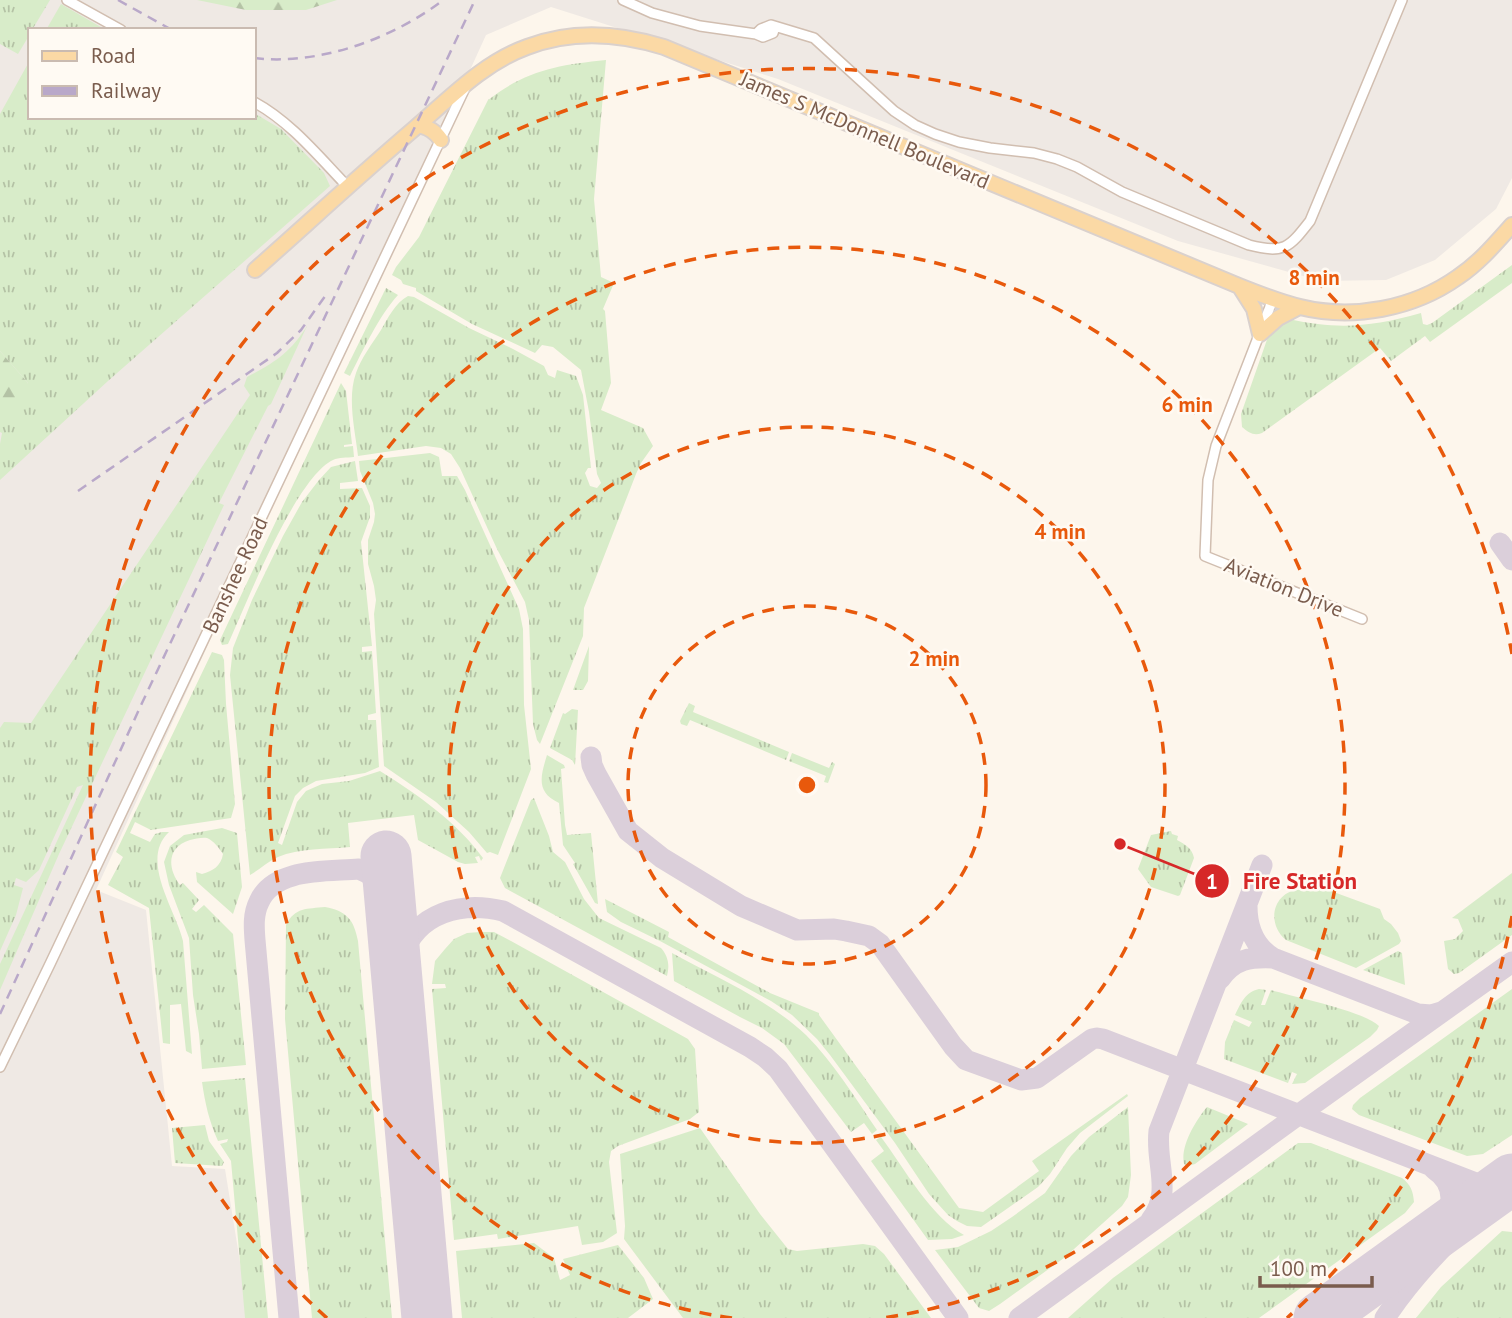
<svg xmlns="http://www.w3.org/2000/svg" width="1512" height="1318" font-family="'PT Sans',sans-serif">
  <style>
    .industrial { fill: #efe9e4; fill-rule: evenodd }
    .grass { fill: url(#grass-tufts) }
    .forest { fill: url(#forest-firs) }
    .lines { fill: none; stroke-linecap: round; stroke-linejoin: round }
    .taxiway { stroke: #dbcfda; stroke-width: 21 }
    .runway { stroke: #dbcfda; stroke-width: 51 }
    .minor-casing { stroke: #d1beb0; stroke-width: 12 }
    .primary-casing { stroke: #dad1cd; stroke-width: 18 }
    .minor { stroke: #fff; stroke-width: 9 }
    .primary { stroke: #fbd9a5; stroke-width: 14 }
    .rail { stroke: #b9a8c9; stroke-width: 2.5; stroke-dasharray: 10 7; stroke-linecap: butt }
    .ring { fill: none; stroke: #e8590c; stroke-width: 3.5; stroke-dasharray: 12 9 }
    .labels { text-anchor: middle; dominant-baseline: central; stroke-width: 5; stroke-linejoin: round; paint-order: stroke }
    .street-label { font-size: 21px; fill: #7a5c4d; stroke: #fffaf3 }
    .centre { fill: #e8590c; stroke: #fffaf3; stroke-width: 3.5 }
    .ring-label { font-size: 21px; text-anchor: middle; font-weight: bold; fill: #e8590c; stroke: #fffaf3; stroke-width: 5; stroke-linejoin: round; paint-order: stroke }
    .leader { fill: none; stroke: #d62828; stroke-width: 2.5 }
    .callout-dot { fill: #d62828; stroke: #fffaf3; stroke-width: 2.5 }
    .mark-label { font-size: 21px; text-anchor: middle; font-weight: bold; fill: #fff }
    .callout-label { font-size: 23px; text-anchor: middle; font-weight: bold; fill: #d62828; stroke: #fffaf3; stroke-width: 5; stroke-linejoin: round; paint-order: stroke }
  </style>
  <defs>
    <pattern id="grass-tufts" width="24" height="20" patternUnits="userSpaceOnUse" patternTransform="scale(1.75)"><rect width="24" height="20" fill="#d8ecc9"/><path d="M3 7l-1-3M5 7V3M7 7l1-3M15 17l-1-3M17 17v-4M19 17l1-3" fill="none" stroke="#b4c2a5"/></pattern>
    <pattern id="forest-firs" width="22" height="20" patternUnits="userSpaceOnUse" patternTransform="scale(1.75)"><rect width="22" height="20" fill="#d8ecc9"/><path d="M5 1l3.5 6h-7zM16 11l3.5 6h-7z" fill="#b4c2a5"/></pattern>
  </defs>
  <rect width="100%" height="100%" fill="#fdf6ec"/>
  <path class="industrial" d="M0,0H1512V178L1496,209L1435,260L1386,280L1321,281L1178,241L778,79L551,7L486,35L96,890L146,910L172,1166L225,1169L249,1318H0ZM30,30H254V117H30Z"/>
  <path class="grass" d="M0,0H50L32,30H30V34L18,54L0,44Z
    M61,4L106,30H46Z
    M30,60V117H254V113L281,129L324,173L330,186L108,381L0,480V444L2,433L0,432V399L28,383L0,351V114Z
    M606,60L594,199L601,277L614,283L603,309L605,311L611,383L601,410L643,428L653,446L641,463L636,474L584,608L583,636L540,744L537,740L533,724L529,620L525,602L497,549L460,468L451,454L441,448L426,446L358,456C355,430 347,398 356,373C361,358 372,344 381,330C388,318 395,303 408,296L414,297L469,328L513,349L544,366L548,375L555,378L557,370L576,376L583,395L591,468H588L585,473L590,486L597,488L601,483L597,474L589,412L581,370L553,347L542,345L535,353L472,324L416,291V288L403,284L401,280L392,275L396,267L419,237L488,100C527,70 558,65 606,60Z
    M1512,265V283L1430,342L1425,336L1391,361L1380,348L1262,433C1254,436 1249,433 1242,427L1241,414L1270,331L1288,319C1340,330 1370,327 1421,313L1423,324L1427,325L1432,323Z
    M386,288L398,295C379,316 363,350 350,376L344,373Z
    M307,326L271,404L268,406L219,503L224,505L59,854L0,990V964L83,785L77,787L39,870L26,882L16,878L14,885L23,888L16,915L0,951V728L4,722L31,723L250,395L244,386L247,377C274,363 290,353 307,326Z
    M341,383L346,391L352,444L344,445V447L353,446L354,457C347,458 339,457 333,460C295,478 246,605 228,644L222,645L220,640Z
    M430,453L439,457L442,476H457L465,490L519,609L523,629L524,705L531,769L498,855L490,852L487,853L469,832L436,802L384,766L374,614L376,600L374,586L368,564V540L374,522L375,514L373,503L360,471L359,461Z
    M355,461L358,481L340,483V489L362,488L370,506V517L361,542L372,646L362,647V652L372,651L376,713L368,715V720H376L379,767L365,773L316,781L303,788L295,796L292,804L278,843L282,845L297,802L306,791L322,784L349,781L380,771C418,795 456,821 483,858L481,861L479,856L475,857L478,863L465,864L458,862L418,840L414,815L348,823L350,847C327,849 299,848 278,857C267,862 259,870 250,875L230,675L233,648L252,600L283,536L302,502L319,480L331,467Z
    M589,646L588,681L583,690H573Z
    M212,652L222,655L224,660L226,704L235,804L231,818L151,830L135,822L130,833L150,842L155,834L162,832H169C139,860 176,910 183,941L192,1054L186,1051L181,1004L170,1005V1044L163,1043L149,908L108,885L123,857L116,852Z
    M689,703L695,706L693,712L789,752L786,760L690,720L687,726L681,724L680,721Z
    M572,709L578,710L575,765L572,760L550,748L563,713L565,714Z
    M792,753L829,768L832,762L835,764L828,783L824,782L826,776L789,761Z
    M547,755L564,765L565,768L561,769L565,825L567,835L591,833L598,904L595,903L573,864L575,863L563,845L559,803C535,792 541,775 547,755Z
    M534,798L549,836L553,852L565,862L584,899L599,918L661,948C668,956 670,965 667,976L505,888L500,878L531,800Z
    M222,828L237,833L242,887L233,914L197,882L196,872L202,874C213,871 221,866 223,854C219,848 214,841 207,838C202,837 195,839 190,840C167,847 167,868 180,885L183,883L199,900L192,909L196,912L204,905L233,934L246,1065L202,1069L199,1034L193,995L189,938L169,885L164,862L170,846L184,835Z
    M1171,831L1172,834L1178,836L1177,840C1186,845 1192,848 1194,858L1180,895L1178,896L1151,887L1138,869L1151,835Z
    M1512,873V935L1459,973L1454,974L1448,969L1444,941L1455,939L1463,931L1458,919L1452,918Z
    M1309,883L1380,909L1384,919L1391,924L1398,933L1401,941L1399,944L1356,968L1286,940C1263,921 1276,885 1307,890Z
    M605,899L669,932L668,937L770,993L819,1013V1015L959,1208L983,1212L1039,1171L1032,1161L1127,1094L1128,1096L1080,1133L1067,1148L1050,1174L1038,1187L981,1227L967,1226L957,1221L948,1215L929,1194L895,1143L830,1055L817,1039L792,1015L771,1001L660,941L621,922L607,912Z
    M325,907C347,911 354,920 358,941L392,1318H312L285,1019L286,925C295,907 307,909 325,907Z
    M480,932H494L511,941L688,1039L695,1049L699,1112L690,1119L618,1146L611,1151L609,1162L617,1233L603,1242L582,1245L578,1226L498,1239L497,1234L454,1240L432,989L446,988L445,984H432L435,961L445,949L454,939L467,933Z
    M1398,951L1402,953L1405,985L1363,970Z
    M672,953C716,977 769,1000 806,1035C834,1063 855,1098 877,1130L872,1134L864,1123L851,1132L784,1044L762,1028L740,1017L674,981Z
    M1259,989L1266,990L1261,1005H1265L1271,990C1294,997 1364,1011 1379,1026L1377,1030L1370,1037L1305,1083L1292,1084L1297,1074L1292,1072L1288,1083L1224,1059L1225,1042L1234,1020L1249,1027L1252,1022L1235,1015C1241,1003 1245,992 1259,989Z
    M1512,989V1135L1483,1154L1467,1156L1359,1115L1352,1109L1353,1105L1360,1098Z
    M245,1078L268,1318H245L231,1161L220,1144L227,1142L228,1139L218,1141C209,1121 205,1103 202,1082Z
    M1128,1107L1131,1175L1128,1197L1122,1206L1064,1258L1000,1304L989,1311L979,1308L935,1250L958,1247L991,1231L1012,1217L1045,1193L1071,1156L1089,1137Z
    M1207,1107L1248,1124L1195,1164L1188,1166L1184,1164C1180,1146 1196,1120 1207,1107Z
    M205,1125L209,1141L224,1162L222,1166L175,1163L172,1128Z
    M700,1128L760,1214L788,1249L797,1251L863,1244L875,1246L884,1254L931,1318H683L624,1239L625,1226L620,1154Z
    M881,1137C904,1168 931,1217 964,1235L952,1239L928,1240L871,1161L884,1151L876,1140Z
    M1298,1143H1311L1402,1178C1411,1185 1413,1191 1414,1202L1405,1213L1259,1318H1068L1113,1278Z
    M1502,1231L1512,1232V1318H1416L1441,1287Z
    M534,1243L554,1258L560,1280L570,1275L563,1259L618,1245L644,1278L653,1299L628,1318H462L456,1251Z"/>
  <path class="forest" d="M197,0H337L306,10H246Z
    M0,351L28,383L14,407L0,399Z"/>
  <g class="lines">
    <path class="taxiway" d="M1500,543L1512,560
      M591,757L592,765L596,774L628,831L662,858L741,906L797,930L834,929L846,931L869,936L880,944L953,1046L966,1060L1021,1080L1037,1078L1092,1039L1097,1038L1103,1039L1512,1197
      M1247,906C1247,928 1255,947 1273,958L1418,1014L1431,1015L1441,1012
      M1220,979C1234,959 1250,957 1273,958
      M397,989C398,978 399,966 402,956C417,912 462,901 503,911L750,1047L765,1057L778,1069L958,1318
      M1151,1220C1173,1192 1155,1163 1159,1131L1262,865
      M1433,1236C1452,1216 1461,1187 1434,1169
      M289,1318L255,940C254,927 253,914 259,902C274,867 328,872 359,869C373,874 382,883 389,896
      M1019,1318L1298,1115L1512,962
      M1385,1318C1417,1269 1465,1223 1510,1185"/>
    <path class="runway" d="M386,856L427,1318
      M1319,1318L1512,1179"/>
    <g class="minor-casing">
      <path id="minor" d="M67,0L121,30
        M623,0L652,13L700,26L756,34L763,37L773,33L775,27
        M756,34L761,29L771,25L814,38L894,111L915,125L935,134L959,142L990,148L1034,153L1057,159L1077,167L1122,192L1249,245C1284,254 1289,248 1310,221L1402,0
        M254,102C291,122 319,157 348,187
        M1273,299L1216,446L1208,480L1205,556L1362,619
        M0,1067L50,964L465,88"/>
    </g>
    <g class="primary-casing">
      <path id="primary" d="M419,125C429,128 435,131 441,140
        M255,270C308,223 361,174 415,128C450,98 483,63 527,47C571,30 619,33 664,47L1239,286C1259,294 1279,302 1300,307C1353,320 1413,309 1458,277C1479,263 1495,244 1512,225
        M1240,287L1254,309L1260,334
        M1260,334L1278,318L1299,307"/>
    </g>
    <use href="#minor" class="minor"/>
    <use href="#primary" class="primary"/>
    <path class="rail" d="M118,0L172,30
      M254,58C317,66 393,39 443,0
      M78,491L277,353L301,330L328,292
      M0,1014L142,703L475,0"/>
  </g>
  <g class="ring">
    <circle cx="807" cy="785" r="179"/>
    <circle cx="807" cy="785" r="358"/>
    <path d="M732 1318A538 538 0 1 1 882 1318"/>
    <path d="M1512 916A717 717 0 0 1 1287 1318M327 1318A717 717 0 1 1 1512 654"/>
  </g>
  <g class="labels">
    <g class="street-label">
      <text transform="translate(865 130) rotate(23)">James S McDonnell Boulevard</text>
      <text transform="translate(235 575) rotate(-65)">Banshee Road</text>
      <text transform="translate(1284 587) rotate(22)">Aviation Drive</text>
    </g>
  </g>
  <circle cx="807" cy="785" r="10" class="centre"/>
  <g class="ring-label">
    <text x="1314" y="285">8 min</text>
    <text x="1187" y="412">6 min</text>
    <text x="1060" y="539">4 min</text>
    <text x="934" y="666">2 min</text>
  </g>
  <path class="leader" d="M1120 844L1212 881"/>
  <g class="callout-dot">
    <circle cx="1120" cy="844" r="7"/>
    <circle cx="1212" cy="881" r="18"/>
  </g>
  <g class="mark-label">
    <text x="1212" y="889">1</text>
  </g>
  <g class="callout-label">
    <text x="1300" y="889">Fire Station</text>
  </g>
  <rect x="28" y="28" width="228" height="91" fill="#fffaf3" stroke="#cabbb1" stroke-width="2"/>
  <rect x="42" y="51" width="35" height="10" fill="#fbd9a5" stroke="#cabbb1" stroke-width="2"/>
  <text x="91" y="63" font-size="21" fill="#7a5c4d">Road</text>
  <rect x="42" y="86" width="35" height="10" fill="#b9a8c9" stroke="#cabbb1" stroke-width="2"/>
  <text x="91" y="98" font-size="21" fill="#7a5c4d">Railway</text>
  <path d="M1260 1276v10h112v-10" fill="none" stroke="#7a5c4d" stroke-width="3.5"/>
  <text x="1270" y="1276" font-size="21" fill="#7a5c4d" stroke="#fffaf3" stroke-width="5" paint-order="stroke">100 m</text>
</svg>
